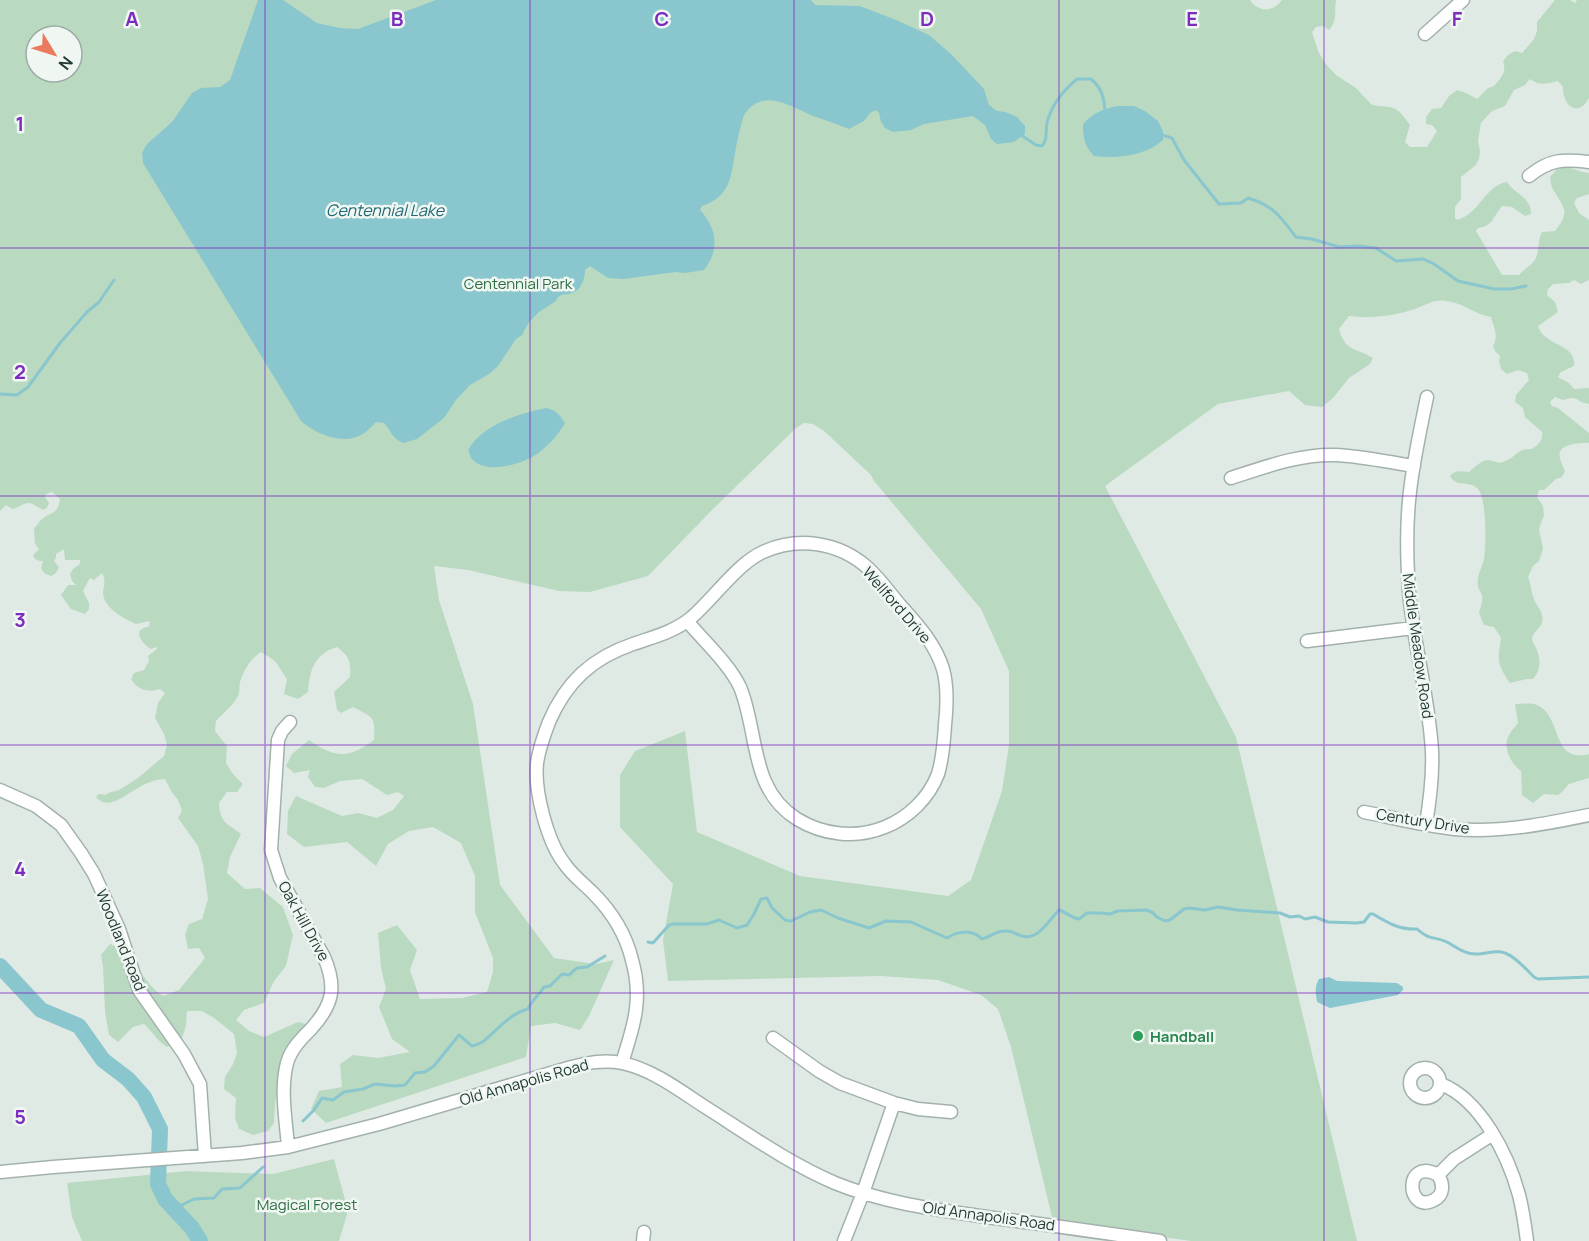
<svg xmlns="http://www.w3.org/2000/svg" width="1589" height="1241" font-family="Manrope,sans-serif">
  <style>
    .green { fill: #b9dac1; fill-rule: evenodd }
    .water { fill: #8ac6cd }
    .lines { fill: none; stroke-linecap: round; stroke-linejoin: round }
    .stream { stroke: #8ac6cd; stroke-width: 3 }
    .river { stroke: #8ac6cd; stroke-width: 16 }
    .minor-casing { stroke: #a3b1ac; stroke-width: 15 }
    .minor { stroke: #fff; stroke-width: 12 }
    .grid { fill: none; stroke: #7b2cbf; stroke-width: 1.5; stroke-opacity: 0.55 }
    .leisure-dot { fill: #2e9e5b; stroke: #f0f7f3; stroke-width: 2 }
    .labels { text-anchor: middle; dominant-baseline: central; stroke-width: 5; stroke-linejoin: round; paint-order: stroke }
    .park-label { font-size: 15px; fill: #2e6e43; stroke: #f0f7f3 }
    .street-label { font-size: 15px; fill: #213932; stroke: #f0f7f3 }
    .leisure-label { font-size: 15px; font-weight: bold; fill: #27864d; stroke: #f0f7f3; text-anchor: start }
    .water-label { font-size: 16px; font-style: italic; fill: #1f6872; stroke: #f0f7f3 }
    .grid-label { font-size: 20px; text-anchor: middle; font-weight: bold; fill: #7b2cbf; stroke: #f0f7f3; stroke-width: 5; stroke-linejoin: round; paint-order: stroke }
  </style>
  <rect width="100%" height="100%" fill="#e0eae5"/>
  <path class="green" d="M0,0H1250C1259,13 1273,12 1282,0H1336C1334,12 1338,20 1329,30L1323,26L1316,27L1312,32L1318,51L1325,63L1336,75L1356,88L1372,105C1396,108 1396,105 1410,125L1405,142L1410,147H1427L1437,131L1432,125L1426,124V117L1432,109L1441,108L1449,96L1457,90L1466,93L1477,99L1488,88L1494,86C1501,78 1507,72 1503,61L1508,55L1515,51L1522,53L1534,39L1537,31V22L1555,0H1570L1575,3L1577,0H1589V98C1587,101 1585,104 1583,106C1570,115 1562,97 1563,87L1558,81C1547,84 1539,86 1530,79L1525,85L1514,90L1505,106L1492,111L1481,123L1478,141L1480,151L1479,159L1476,165L1461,177V199L1455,207V218L1457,220C1462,218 1467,216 1470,213C1481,204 1492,183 1507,182C1515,194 1532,198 1531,214L1525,216L1512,207L1502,206C1493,217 1493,226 1478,228L1476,231L1502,275H1519C1523,270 1530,266 1534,261C1540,253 1537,242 1542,232L1555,231C1570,212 1565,209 1554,191C1551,187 1551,182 1550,177L1559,167C1572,166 1577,172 1589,173V194L1577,198L1574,203L1579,213L1589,220V280L1581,284L1574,280L1569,283L1553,284L1548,289L1547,295L1555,302L1558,312L1538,326C1543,346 1577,343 1574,366L1561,372L1558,377L1569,383L1574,389L1589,388V404L1581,402L1577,399L1571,398L1563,400L1555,397L1550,402L1552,406L1558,408L1589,433V443C1583,443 1579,443 1573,444C1555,448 1558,456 1565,471L1562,477L1556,479L1544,490H1539L1537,497L1543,506L1544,515L1539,529L1543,549L1539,561L1533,566L1528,577C1531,584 1531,590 1533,596C1535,606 1545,611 1542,623C1540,628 1532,633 1532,639C1532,641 1535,646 1536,648C1541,658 1541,671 1533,679H1527L1510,683C1496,663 1498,660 1501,638L1494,627L1484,625L1479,613C1481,607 1483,601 1482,595C1481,592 1478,589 1478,586C1476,578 1482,567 1484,559C1486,545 1487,500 1478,489C1470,480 1456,488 1450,476C1455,470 1461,471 1469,472C1475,467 1481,460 1489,460C1495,461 1497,464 1503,462C1516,458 1516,448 1532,449C1539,444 1543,441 1542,432L1525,417L1523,408L1515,402L1516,395L1529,380L1527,373L1518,370L1507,374L1501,369L1499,361L1500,356L1495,351L1493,346C1499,336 1494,328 1491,317C1475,315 1463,302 1446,301C1434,299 1426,305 1415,309C1394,316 1371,319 1349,316L1339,329C1345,352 1357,348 1373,358L1370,364L1349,378L1333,398L1322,407L1305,405L1289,391L1218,404L1105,486L1236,737L1357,1241H1191L1053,1221L1011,1047L998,1009L981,995L938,980L881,976L668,981L663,940L673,884L620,827V775L635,751L685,731L697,832L800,876L948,896L971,880L1002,791L1009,745V671L981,609L874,481L871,475L824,431L813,424L804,423L796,428L713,509L648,576L590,592L559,591L468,570L434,566L439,600L473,704L500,885L554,958L595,964L614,960L589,1016L580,1030L555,1023L531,1026L526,1057L326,1123L311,1109L319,1091L342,1087L340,1064L353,1055L378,1058L410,1052L392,1039L379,1007L386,989L381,968L378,933L397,925L417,950L410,970L420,999L462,998L487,992L493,972V958L475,912V876L461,843L433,827L409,831L388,844L376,866L347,842L304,847L287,834L288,811L296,796L342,816L358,813L377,818L393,810L404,796L398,792L387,795L362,779L340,781L324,788L315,787L308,777L310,770L294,773L286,766L292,754L309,740C334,758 349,759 374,740C375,716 374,718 353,707L341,713L337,710L334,692L350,677C351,662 350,657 337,647C314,654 310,670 308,692L298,699L284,694L287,679L275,661L261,652C250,659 244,670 240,682C239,687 240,692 238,696C233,706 223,713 216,721L215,731L227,746L226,763L233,774L243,784L237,792H227L219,803C220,823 227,823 241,834L230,857L227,873L245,889L260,888L283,907L293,935L286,966L274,981L264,1003L244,1010L236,1020L249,1031L264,1037L298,1022L306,1024L279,1081L275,1103L274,1123L268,1131L253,1135L239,1129L235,1118L236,1098L224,1089L225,1077L233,1064L237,1053L234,1034L214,1018L202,1011H187L186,1026L182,1038L167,1047C157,1041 153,1032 144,1024L133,1027L118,1042L109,1035L105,1012L103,966L101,955L110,944C114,946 119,947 123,950C139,964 145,985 163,996L179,990L205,958L199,948L188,949L185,934L189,924L202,919L208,899L203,864L198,846L178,818L182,811L178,800L171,791L165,779C156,779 146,783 138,788C126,794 108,812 96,797L99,794L106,795L108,793L119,790L138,778L164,756L167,745L164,734L155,718L158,703L165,693L160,689C147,693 138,690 131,679L134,673L144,670L149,661L148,656L157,649L156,647L151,649C142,644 131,629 148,627L150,624L149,621L136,624C123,618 103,608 103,592C104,584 106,579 102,573L94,580L90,578L83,591L89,603V609L85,614L71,609L61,595L68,585H76L72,581L70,574L73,569L80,564V560H65L64,549L56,554V558L54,561L59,567L56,573L51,576L44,573L41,568L43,561C38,561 34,560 33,555L39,549L35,544L34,528C37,526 38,523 41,520C50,511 58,516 60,499L52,492L46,494L45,497L49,503L47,508L43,510C39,508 34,504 30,503C24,502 18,508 12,509L6,505L0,511ZM36,36H72V72H36Z
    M1515,704C1522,704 1533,702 1539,706C1562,718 1552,764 1589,754V778L1569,784L1563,791L1558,795L1544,794L1533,803L1522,795L1521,771C1511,764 1502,747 1509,735C1511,731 1515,727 1518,723Z
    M334,1159L348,1211L339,1241H82L72,1217L67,1183L186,1171L273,1174Z"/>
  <path class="water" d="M258,0H283L317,23L340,28L358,29L436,0H811L815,5L860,6L896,20L929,35L952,55L984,89L989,105L997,111L1005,112L1017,117L1025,126V134L1014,142L997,144L991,139L985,125L973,116L924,124L911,130L893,132L885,128L881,122L879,113L876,110L870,113L864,121L849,129C837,124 825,120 813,116C789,106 762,87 744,115C740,128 737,140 735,153C731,177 730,197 702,206L700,210C717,228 720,250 704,270L685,273L676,272L623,279L608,278L590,266L585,270C585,279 581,290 572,293C565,296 564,292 557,298L556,301L539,312L529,322L522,335L516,339L498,366L489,374L470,385L456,400L444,418L417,439L403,443C390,436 393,433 384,423L376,422C371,427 367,432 361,435C343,445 315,434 301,421L143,163L142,153L147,144L172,122L192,93L201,88L220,87L230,80Z
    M1117,106H1134L1145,111L1158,121L1163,131V140C1146,156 1116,159 1094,156C1084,146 1083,137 1083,124C1093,113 1103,109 1117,106Z
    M546,408C556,410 560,415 565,423C558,435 549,445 537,454C522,464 486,476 471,458C471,457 469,451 468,450C483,424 518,414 546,408Z
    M1329,977L1337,981L1397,983L1403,987V990L1398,995L1330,1008L1317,1002C1316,994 1314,987 1319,979Z"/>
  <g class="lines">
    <path class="stream" d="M1021,135L1036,145L1042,146C1048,139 1045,133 1047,123C1051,106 1064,90 1077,79H1091C1102,88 1104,98 1105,112
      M1162,135L1172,138L1184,160L1219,204L1241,203L1248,198C1274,206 1280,216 1296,237L1312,239L1339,247L1358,246L1376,248L1396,261L1423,259L1434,264L1458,281L1494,289H1511L1526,286
      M0,394L17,395L28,387L60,343L87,312L99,302L114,280
      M648,942L653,943L669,925L674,924H707L719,920L737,928L747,925L754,914L761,899L767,898L772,908L785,920L791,921L810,912L821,910L838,918L869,928L886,921L911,922L947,938C958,931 972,929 982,939C990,937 996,931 1004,931C1014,930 1014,934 1022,936C1038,941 1049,920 1059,910C1066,912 1071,918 1079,919L1087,913H1100L1110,914L1118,911L1146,910L1152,912L1157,917L1165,921L1170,920L1184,909L1189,908L1205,910L1218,907L1237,910L1280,913L1290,917L1299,916L1305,919L1315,917L1328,922L1356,923L1364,922L1370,914H1373C1388,923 1400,930 1417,929C1430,941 1435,936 1447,942C1456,947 1466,955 1477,954C1487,954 1496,949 1505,953C1516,957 1526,969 1534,977L1538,979L1589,977
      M303,1121L314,1110L322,1098L333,1100L344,1092L363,1089L375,1084L395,1086L405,1085L415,1073L425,1072L434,1066L459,1035L472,1046C476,1045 482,1043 485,1040C498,1029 511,1013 528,1009C531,1001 539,995 544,987L550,986L562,974L569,975L577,968L587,967L605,956
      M174,1209L194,1199L214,1198L222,1189L240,1188L263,1167"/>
    <path class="river" d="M0,966L41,1010L79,1026L103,1060L128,1079L144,1097L160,1129L158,1184L165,1199L192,1228L200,1241"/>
    <g class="minor-casing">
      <path id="minor" d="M1425,34L1463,0
        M1529,176C1550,159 1563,159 1589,162
        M1231,478C1265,467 1299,454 1335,455C1361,456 1388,462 1414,466
        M1307,641L1413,628
        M0,790L36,806L61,825L81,853L94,874L119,929L139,990L184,1054L200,1084L205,1156
        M1364,812C1394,818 1425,826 1455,829C1500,833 1545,824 1589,815
        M1426,824C1430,800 1433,776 1432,751C1429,698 1414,646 1409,592C1407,562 1406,531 1409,501C1412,466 1420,431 1427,397
        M773,1038L819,1071L840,1083L894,1103L918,1109L951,1112
        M622,1063C627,1046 634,1027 636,1009C638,993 636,974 632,960C626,935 611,911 593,893C583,883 572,875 564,863C547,841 534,790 537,763C539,749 544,735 549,722C566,682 592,658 633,644C653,637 674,632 691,618C713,599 738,563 763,552C798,536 839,542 868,568C880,579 890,593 900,605C917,624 935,643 943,669C948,687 947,707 945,725C944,741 943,758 938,774C929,798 908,818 885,827C856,839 823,835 797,819C749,789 759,733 740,687C730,665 703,640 687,621
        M1410 1083a15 15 0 1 1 30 0a15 15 0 1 1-30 0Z
        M1441,1084C1481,1100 1508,1155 1519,1195C1523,1210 1525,1226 1527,1241
        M288,1147C286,1120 280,1090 287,1063C291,1049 301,1039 311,1029C333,1005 337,987 324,957L280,878L271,850L278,740L282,731L290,722
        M0,1172L53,1167L242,1153L288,1147L379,1124L568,1068C586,1063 604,1059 622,1063C651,1069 678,1089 702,1105C745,1132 788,1163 835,1183C886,1204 941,1210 994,1218C1050,1225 1105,1233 1160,1241
        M1438,1175C1403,1156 1406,1215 1434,1200C1444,1195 1444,1184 1438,1175L1454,1159L1493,1134
        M643,1241L644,1232
        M844,1241L863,1193L894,1103"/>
    </g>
    <use href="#minor" class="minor"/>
  </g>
  <path class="grid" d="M265,0V1241M530,0V1241M794,0V1241M1059,0V1241M1324,0V1241M0,248H1589M0,496H1589M0,745H1589M0,993H1589"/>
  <circle class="leisure-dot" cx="1138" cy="1036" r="6"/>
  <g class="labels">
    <g class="park-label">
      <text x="518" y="283">Centennial Park</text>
      <text x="307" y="1204">Magical Forest</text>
    </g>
    <g class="street-label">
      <text transform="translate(897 605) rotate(49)">Wellford Drive</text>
      <text transform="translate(1418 646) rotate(82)">Middle Meadow Road</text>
      <text transform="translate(1423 821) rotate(9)">Century Drive</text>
      <text transform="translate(304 921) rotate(61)">Oak Hill Drive</text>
      <text transform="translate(121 940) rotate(68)">Woodland Road</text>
      <text transform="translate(524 1082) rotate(-16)">Old Annapolis Road</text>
      <text transform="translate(989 1216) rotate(8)">Old Annapolis Road</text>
    </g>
    <g class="leisure-label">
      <text x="1150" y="1036">Handball</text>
    </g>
    <g class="water-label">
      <text x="385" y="210">Centennial Lake</text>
    </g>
  </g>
  <g class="grid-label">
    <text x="132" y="26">A</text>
    <text x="397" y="26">B</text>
    <text x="662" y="26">C</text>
    <text x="927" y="26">D</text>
    <text x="1192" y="26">E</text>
    <text x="1457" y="26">F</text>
    <text x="20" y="131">1</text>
    <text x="20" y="379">2</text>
    <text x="20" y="627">3</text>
    <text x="20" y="876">4</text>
    <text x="20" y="1124">5</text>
  </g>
  <g transform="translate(54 54) rotate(128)"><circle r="28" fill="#f0f7f3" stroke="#9daba6" stroke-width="1.5"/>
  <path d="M0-4.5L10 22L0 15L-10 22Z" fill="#eb795d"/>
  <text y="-9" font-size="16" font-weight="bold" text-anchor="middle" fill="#213932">N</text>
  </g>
</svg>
